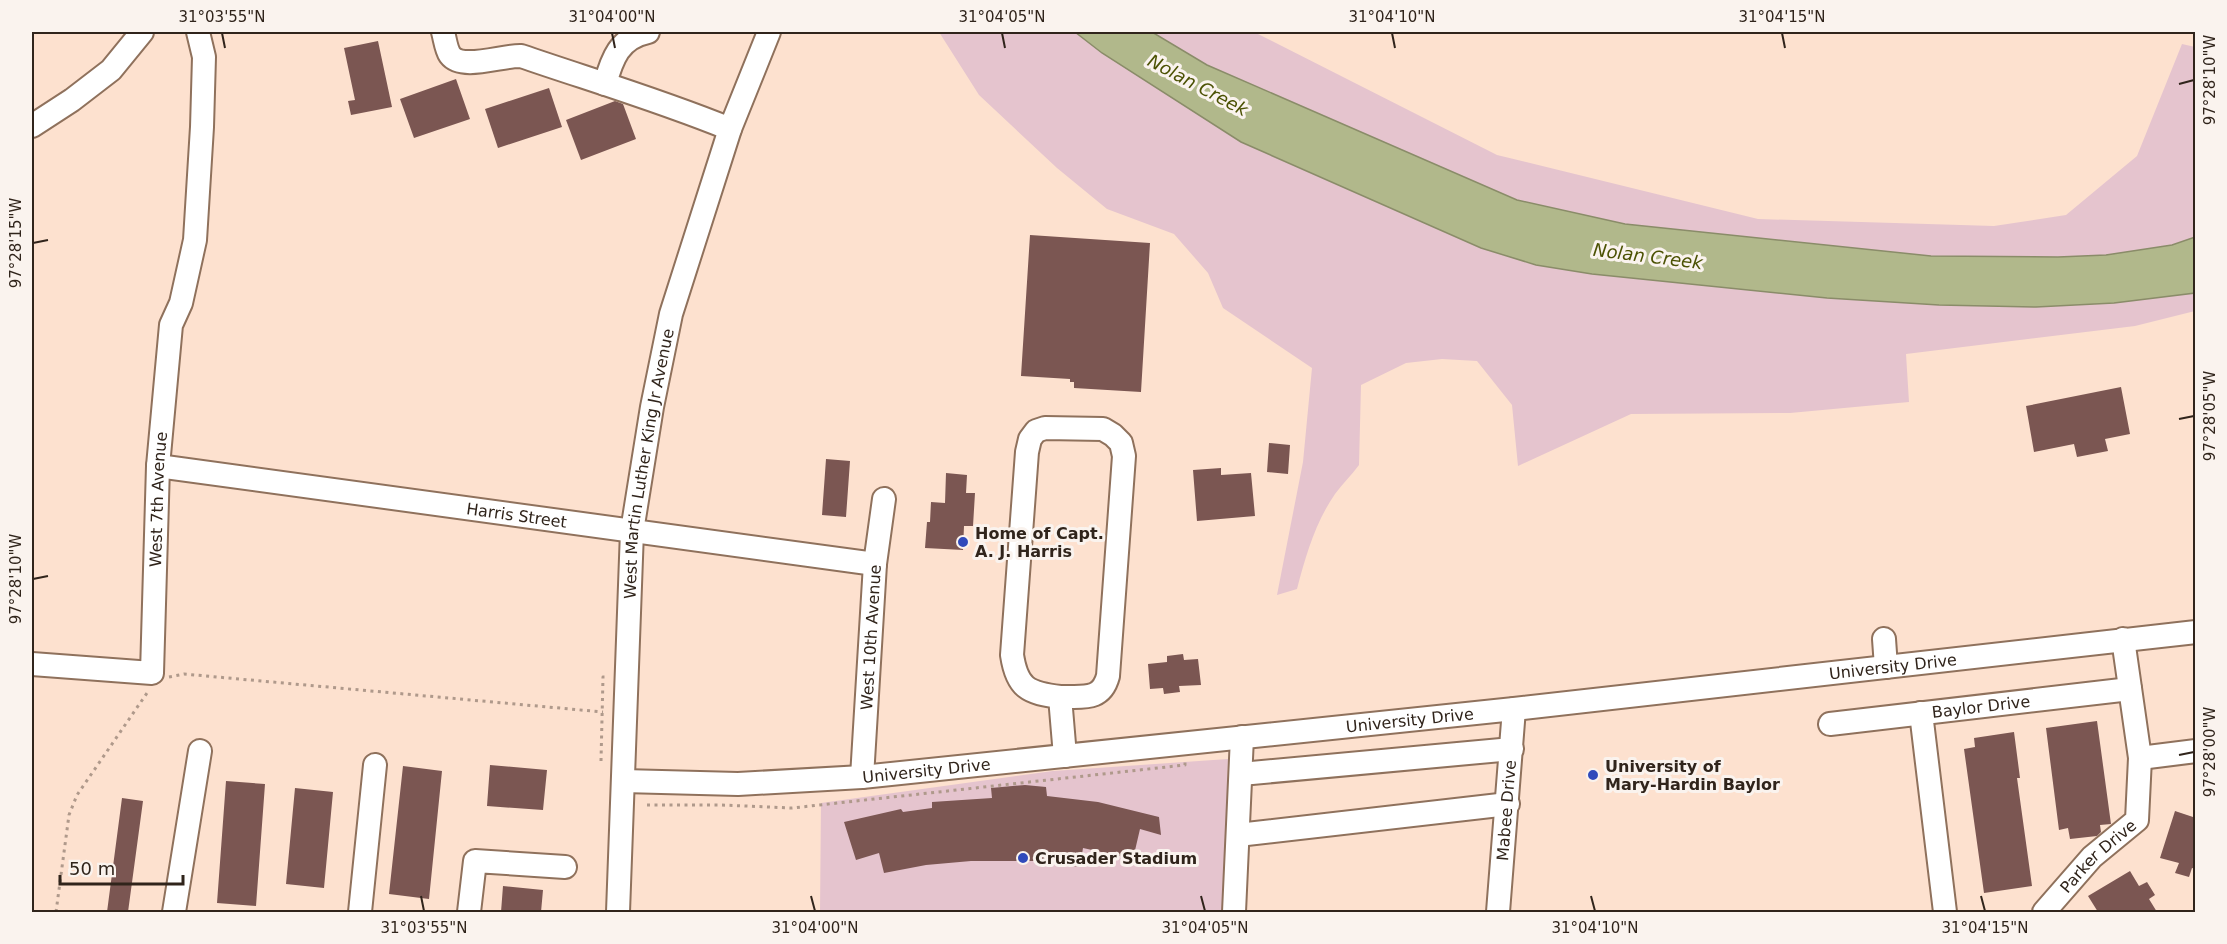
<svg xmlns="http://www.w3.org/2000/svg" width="2227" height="944" font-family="'DejaVu Sans',sans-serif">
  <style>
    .green { fill: #e5c4ce }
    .water { fill: #b1b88b; stroke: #8a8c69; stroke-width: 1.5 }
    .building { fill: #7b5652 }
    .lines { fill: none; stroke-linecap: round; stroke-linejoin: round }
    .minor-casing { stroke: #8f715c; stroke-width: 26 }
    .path { stroke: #af998b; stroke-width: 3; stroke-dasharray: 3 4.5; stroke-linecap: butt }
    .minor { stroke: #fff; stroke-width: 22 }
    .ticks { fill: none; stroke: #30241b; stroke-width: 2 }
    .poi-dot { fill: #304abb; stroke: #faf3ee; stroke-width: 2 }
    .labels { text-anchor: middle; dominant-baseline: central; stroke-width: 6; stroke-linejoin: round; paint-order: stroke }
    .street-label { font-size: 16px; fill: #30241b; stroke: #faf3ee }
    .poi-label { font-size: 16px; font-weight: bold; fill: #30241b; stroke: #faf3ee; text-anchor: start }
    .water-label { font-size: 18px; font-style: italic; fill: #4c5204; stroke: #faf3ee }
    .neatline { fill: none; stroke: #30241b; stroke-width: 2 }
    .ticks-label { font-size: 15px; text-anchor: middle; fill: #30241b }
  </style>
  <rect width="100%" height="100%" fill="#fde1cf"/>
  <path class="green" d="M939,32H1254L1497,155L1758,219L1994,226L2066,215L2137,156L2182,44L2195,47V311L2135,326L1906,354L1909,402L1790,413L1631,414L1518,466L1512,405L1477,361L1442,359L1406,363L1361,385L1359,465C1352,475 1342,484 1335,494C1315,523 1306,555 1297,589L1277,595L1303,462L1312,368L1223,308L1208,273L1174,234L1107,209L1057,168L979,95Z
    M1228,759L1224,912H820L821,803L1053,771Z"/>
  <path class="water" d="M1075,32H1152L1207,65L1517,200L1625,224L1931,256L2058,257L2106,255L2172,245L2195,237V293L2114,303L2036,307L1939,305L1827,298L1592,274L1536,265L1481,248L1241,142L1102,53Z"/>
  <path class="building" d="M378,41L392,107L351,115L348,101L355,100L344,48Z
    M456,79L470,119L414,138L400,99Z
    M549,88L562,127L498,148L485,109Z
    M615,101L623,104L636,139L581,160L566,120Z
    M1030,235L1150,243L1141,392L1074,388V382H1070V379L1021,376Z
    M2121,387L2130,434L2105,439L2108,451L2077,457L2074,444L2034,452L2026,406Z
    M1269,443L1290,445L1288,474L1267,472Z
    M826,459L850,461L846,517L822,515Z
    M1221,468V475L1251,473L1255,516L1197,521L1193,470Z
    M946,473L967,475L966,493H975L973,526H964L963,550L925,548L927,522H930L931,502L945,503Z
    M1183,654L1184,660L1198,659L1201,685L1179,686L1180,692L1164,694L1163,688L1150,689L1148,664L1167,662V656Z
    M2097,721L2111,824L2100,825L2101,832L2097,836L2070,839L2068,828L2059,830L2046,728Z
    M2014,732L2020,778H2017L2032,886L1984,893L1964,749L1975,747L1974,738Z
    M490,765L547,770L543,810L487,806Z
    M403,766L442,771L429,899L389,894Z
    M226,781L265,784L256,906L217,903Z
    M1025,785L1046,787L1047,796L1098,802L1159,817L1161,835L1140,829L1133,859L1083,848L1080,867L1038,861H971L926,865L884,873L879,853L856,860L844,822L901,809L903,812L932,808V802L992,798L991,788Z
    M295,788L333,792L324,888L286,884Z
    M122,798L143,801L128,912H107Z
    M2175,811L2196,818V869L2192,868L2189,877L2175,873L2179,863L2160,858Z
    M2130,871L2139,886L2147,882L2155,895L2149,899L2157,912H2098L2088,896Z
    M503,886L543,890L541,912H501Z"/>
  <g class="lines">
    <g class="minor-casing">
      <g id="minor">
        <path d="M443,32C445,39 446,49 450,55C462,71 503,55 521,56C591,80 662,101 730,129"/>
        <path d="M605,84C612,59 619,38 648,32"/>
        <path d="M32,126L72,100L111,70L142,32"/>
        <path id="s1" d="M158,466L875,564"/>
        <path d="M1884,639L1886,667"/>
        <path id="s2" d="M32,664L152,673L158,466L171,325L181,303L195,240L202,127L204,57L198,32"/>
        <path d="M1060,697C1028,693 1017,688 1012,655L1027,452L1030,439L1036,431L1045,428L1103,429L1113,435L1121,443L1124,456L1108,676C1101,702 1082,696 1060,697L1065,756"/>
        <path d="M1921,713L1945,912"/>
        <path id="s3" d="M1830,724L2130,689"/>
        <path d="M2140,758L2196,751"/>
        <path d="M1241,774L1512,749"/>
        <path id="s4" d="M862,777L875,564L884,499"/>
        <path id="s5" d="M623,781L738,784L862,777L1514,709L2196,632"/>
        <path d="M1238,835L1508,804"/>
        <path d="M174,912L200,751"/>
        <path d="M360,912L375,765"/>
        <path d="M469,912L475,861L565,867"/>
        <path id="s6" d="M618,912L632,531L652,407L671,314L730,129L769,32"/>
        <path d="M1234,912L1242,737"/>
        <path id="s7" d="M1498,912L1514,709"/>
        <path id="s8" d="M2044,912L2092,857L2137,820L2140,758L2123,639"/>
      </g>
    </g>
    <path class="path" d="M169,677L184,674L603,712
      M601,761L603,677H608
      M647,805H722L792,808L1185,765V762
      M56,912L69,815L77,795L147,693"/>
    <use href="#minor" class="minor"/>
  </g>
  <path class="ticks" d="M222,33L225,48M612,33L615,48M1002,33L1005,48M1392,33L1395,48M1782,33L1785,48M2179,84L2194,80M33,243L48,240M2179,419L2194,416M33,579L48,576M2179,755L2194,752M421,896L424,911M811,896L815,911M1201,896L1205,911M1591,896L1595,911M1981,896L1985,911"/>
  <g class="poi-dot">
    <circle cx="963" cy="542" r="6"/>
    <circle cx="1593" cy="775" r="6"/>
    <circle cx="1023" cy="858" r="6"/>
  </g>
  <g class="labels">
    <g class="street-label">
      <text stroke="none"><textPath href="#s6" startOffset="450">West Martin Luther King Jr Avenue</textPath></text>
      <text stroke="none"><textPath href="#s2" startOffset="294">West 7th Avenue</textPath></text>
      <text stroke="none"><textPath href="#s1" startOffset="362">Harris Street</textPath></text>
      <text stroke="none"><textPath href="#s4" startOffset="140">West 10th Avenue</textPath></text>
      <text stroke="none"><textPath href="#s5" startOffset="1276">University Drive</textPath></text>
      <text stroke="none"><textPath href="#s3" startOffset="152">Baylor Drive</textPath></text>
      <text stroke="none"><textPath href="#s5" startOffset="790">University Drive</textPath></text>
      <text stroke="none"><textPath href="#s5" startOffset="304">University Drive</textPath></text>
      <text stroke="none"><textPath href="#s7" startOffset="102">Mabee Drive</textPath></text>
      <text stroke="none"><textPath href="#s8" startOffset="78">Parker Drive</textPath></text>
    </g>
    <g class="poi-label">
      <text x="975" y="533">Home of Capt.<tspan x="975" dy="18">A. J. Harris</tspan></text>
      <text x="1605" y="766">University of<tspan x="1605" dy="18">Mary-Hardin Baylor</tspan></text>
      <text x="1035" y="858">Crusader Stadium</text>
    </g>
    <g class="water-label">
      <text transform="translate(1198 85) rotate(28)">Nolan Creek</text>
      <text transform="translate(1648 256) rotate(7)">Nolan Creek</text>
    </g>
  </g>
  <rect width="2227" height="944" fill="none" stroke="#faf3ee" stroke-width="66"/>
  <path d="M60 875v9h123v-9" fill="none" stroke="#30241b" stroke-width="3"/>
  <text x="69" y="875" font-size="18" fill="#30241b" stroke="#faf3ee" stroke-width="4.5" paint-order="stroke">50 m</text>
  <rect x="33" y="33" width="2161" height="878" class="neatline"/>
  <g class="ticks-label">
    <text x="222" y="22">31°03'55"N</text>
    <text x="612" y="22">31°04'00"N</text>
    <text x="1002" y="22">31°04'05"N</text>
    <text x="1392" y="22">31°04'10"N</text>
    <text x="1782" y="22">31°04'15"N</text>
    <text transform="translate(2210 80) rotate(-90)" y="5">97°28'10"W</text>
    <text transform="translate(16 243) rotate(-90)" y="5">97°28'15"W</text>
    <text transform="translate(2210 416) rotate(-90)" y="5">97°28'05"W</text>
    <text transform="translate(16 579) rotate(-90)" y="5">97°28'10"W</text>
    <text transform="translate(2210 752) rotate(-90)" y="5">97°28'00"W</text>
    <text x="424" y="933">31°03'55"N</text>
    <text x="815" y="933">31°04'00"N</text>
    <text x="1205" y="933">31°04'05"N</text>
    <text x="1595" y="933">31°04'10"N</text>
    <text x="1985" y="933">31°04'15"N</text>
  </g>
</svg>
